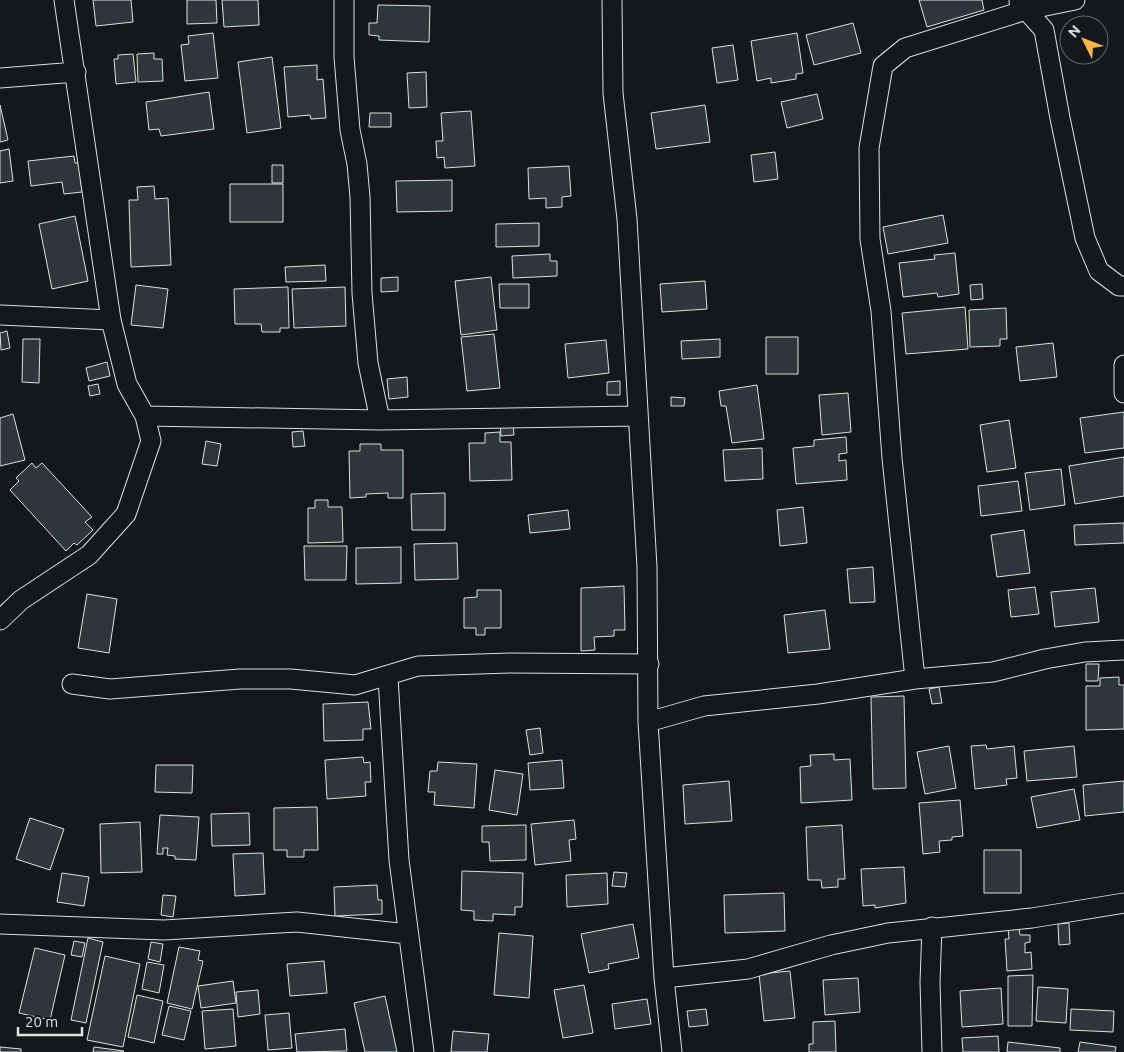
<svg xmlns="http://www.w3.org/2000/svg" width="1124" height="1052" font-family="Ubuntu,sans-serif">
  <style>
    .building { fill: #2c363c; stroke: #d8e6dc }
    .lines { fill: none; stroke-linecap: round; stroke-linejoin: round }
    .street-casing { stroke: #d8e6dc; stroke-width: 21 }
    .street { stroke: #14181c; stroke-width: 19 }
  </style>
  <rect width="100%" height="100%" fill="#14181c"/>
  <path class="building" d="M93,0H131L133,22L96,26Z
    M187,0H216L217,23L187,24Z
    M222,0H258L259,25L224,27Z
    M919,0H982L984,10L927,27Z
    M378,5L430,6L429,42L379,40V36L369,35V23H377Z
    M853,23L861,53L814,65L806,35Z
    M213,33L218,78L185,81L181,45L189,44L188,36Z
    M797,33L803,73L796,74V79L771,83V78L757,81L751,41Z
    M733,45L738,80L717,83L712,48Z
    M154,53V59H162L163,81L138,82L137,54Z
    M133,54L136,82L116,84L114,59H118V55Z
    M272,57L281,128L247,133L238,62Z
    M317,65V80L323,79L326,118L311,119L310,115L288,117L284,67Z
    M426,72L427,107L409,108L407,73Z
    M209,92L214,129L161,136L159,129L149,130L146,102Z
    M817,94L823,119L787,128L781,102Z
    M0,105L8,140L0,142Z
    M705,105L710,142L656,149L651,113Z
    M471,111L475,166L445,168L444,157L437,158L436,141H443L441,113Z
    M370,113H391V127H369Z
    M9,149L13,181L0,183V151Z
    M775,152L778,179L754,182L751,155Z
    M74,156L75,163H79L82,192L64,194L62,182L31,186L28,161Z
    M272,165H283V183H272Z
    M569,166L571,196L562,197V207L546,208V198L529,199L528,168Z
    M452,180V211L397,212L396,181Z
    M230,184H283V222H230Z
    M154,186L155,199L168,198L171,265L131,267L129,200H138L137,187Z
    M943,215L948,243L888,254L883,227Z
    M75,216L88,281L52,289L39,224Z
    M539,223V246L496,247V224Z
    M955,253L959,294L938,297L937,293L903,297L899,263L935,259L934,255Z
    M550,254V261H557V276L513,278L512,256Z
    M325,265L326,281L286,282L285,267Z
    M398,277V291L381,292V278Z
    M491,277L497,330L461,335L455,281Z
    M705,281L707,309L662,312L660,284Z
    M499,284H529V308H500Z
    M982,284L983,299L971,300L970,285Z
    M136,285L168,289L163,328L131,325Z
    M288,287L289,328H280V332H262L261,324H235L234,289Z
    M345,287L346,326L294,328L292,289Z
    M965,307L968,349L906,354L902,313Z
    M1006,308L1007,339H1000V346L970,347L969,310Z
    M7,331L10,348L1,350L0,333Z
    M494,334L500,388L467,391L461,337Z
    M766,337H798V374H766Z
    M23,339H40L39,383L22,382Z
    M720,339V357L682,359L681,341Z
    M606,340L609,373L568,378L565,344Z
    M1053,343L1057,377L1020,381L1016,347Z
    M107,362L110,376L89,381L86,368Z
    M407,377L408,397L389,399L387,379Z
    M620,381V395H607V382Z
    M98,384L100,394L90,396L88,386Z
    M757,385L764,439L732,443L726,406H721L719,391Z
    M848,393L851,432L822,435L819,395Z
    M671,397L685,398L684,406H671Z
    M1124,412V448L1085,453L1080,418Z
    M13,414L25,460L0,466V418Z
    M1009,420L1016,468L987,472L980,425Z
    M500,422H513L514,435L501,436Z
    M303,431L305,446L293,447L292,432Z
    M500,432V442H511L512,480L470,481L469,443H485V433Z
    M846,437L847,453L839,454V461L846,460L847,480L796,484L793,448L814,446V440Z
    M206,441L221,444L217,466L202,464Z
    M360,444H381V450H403V498H388V493L366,494V497L350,498L349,451H360Z
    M762,448L763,479L725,481L723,450Z
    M1124,457V496L1075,504L1069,466Z
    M32,463L36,468L42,463L92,517L85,522L93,530L77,545L74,543L66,551L10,490L19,481L16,478Z
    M1061,469L1065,505L1030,510L1025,473Z
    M1018,481L1022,511L981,516L978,486Z
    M445,493V530H412L411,494Z
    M315,500H328V507H342L343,542L308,543V508H315Z
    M803,507L807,543L780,546L777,510Z
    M568,510L570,529L530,533L528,515Z
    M1124,523V543L1075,545L1074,525Z
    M1024,530L1030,573L997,577L991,535Z
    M457,543L458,579L415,580L414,544Z
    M304,546H347L346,580H305Z
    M401,547V583L356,584V548Z
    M873,567L875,602L850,603L847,569Z
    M624,586L625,630H614V636L594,637L595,650L581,651V588Z
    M1035,587L1039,614L1011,617L1008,590Z
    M1095,588L1099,622L1055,627L1051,592Z
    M477,590H501V628H485V635H476V628H464V598L477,597Z
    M87,594L117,599L109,653L78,648Z
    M825,610L830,649L788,653L784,615Z
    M1086,664H1099L1098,681H1086Z
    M1119,677V685H1124V729L1086,730V686H1100V678Z
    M939,687L942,703L932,704L929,689Z
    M904,696L906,788L873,789L871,697Z
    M368,702L371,729H363V740L324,741L323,704Z
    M540,728L543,753L530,755L526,730Z
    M986,745L987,749L1014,746L1017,778L1006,779L1007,785L975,789L971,746Z
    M949,746L956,788L925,794L917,752Z
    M1074,746L1077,777L1027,781L1024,751Z
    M834,754V760L850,759L852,800L801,803L800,767L811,766L810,755Z
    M363,757L364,763L370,762L371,782H365L366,796L327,799L325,760Z
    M562,760L564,788L530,790L528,763Z
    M438,762L477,764L474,808L434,805L435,792H428L430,771H437Z
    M156,765H193L192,793L155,792Z
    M495,770L523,774L517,815L489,810Z
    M729,781L732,821L685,824L683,785Z
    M1124,781V812L1085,816L1083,785Z
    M1074,789L1080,820L1037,828L1031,797Z
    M960,800L963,836L952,837V840L939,841L940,852L923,854L919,803Z
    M317,807L318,850H304V857H287V850H274V808Z
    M249,813L250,845L212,846L211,814Z
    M160,815L199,817L196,860L175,859V856L167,855L168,848H163V854H157Z
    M30,818L64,829L50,870L16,859Z
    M574,820L576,839L569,840L571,861L535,865L531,824Z
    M140,822L142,872L101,873L100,824Z
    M526,825V860L490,861L489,842H482V826Z
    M842,825L845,879H838V887L822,888L821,880H808L806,827Z
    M984,850H1021V893H984Z
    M263,853L265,894L235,896L233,854Z
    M904,867L906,903L875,908V905L863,906L861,869Z
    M462,871L523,873L522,907H515V915L493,914V921L474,920V911L461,910Z
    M614,872L627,873L625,887L612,886Z
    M62,873L89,877L84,906L57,902Z
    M607,873L608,904L567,907L566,875Z
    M377,885L378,900H382V914L335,916L334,887Z
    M784,893L785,931L725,933L724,895Z
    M163,895L176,896L173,917L161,915Z
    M1069,923L1070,944L1059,945L1058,924Z
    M633,924L639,958L608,964L609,969L589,973L581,934Z
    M1008,928H1019L1020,935H1030V942L1025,943V953L1031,952L1032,969L1007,971L1005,939H1009Z
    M499,933L533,936L529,998L494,995Z
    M88,938L103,942L86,1023L71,1020Z
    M74,941L85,943L82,957L71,955Z
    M151,942L163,944L160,962L148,959Z
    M179,947L200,951L198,960L203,961L192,1009L167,1003Z
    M35,948L65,955L50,1020L19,1013Z
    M105,956L140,964L123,1047L87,1040Z
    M324,961L327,993L290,996L287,964Z
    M147,962L164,965L159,993L142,989Z
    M790,971L795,1018L764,1021L759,974Z
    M1033,975L1032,1026H1008V976Z
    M858,978L860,1012L825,1015L823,980Z
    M233,981L236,1003L201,1008L198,986Z
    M584,985L593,1033L563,1038L554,990Z
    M1038,987L1068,989L1066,1023L1036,1021Z
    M1001,988L1003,1024L962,1027L960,991Z
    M258,990L260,1014L238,1017L236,992Z
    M137,995L163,1001L154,1043L128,1037Z
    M385,996L397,1052H365L354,1003Z
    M647,999L651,1024L615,1029L612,1004Z
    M169,1006L191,1011L184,1040L162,1035Z
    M233,1009L236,1046L205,1049L202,1011Z
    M706,1009L708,1025L689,1027L687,1011Z
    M1071,1009L1114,1011L1113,1032L1070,1030Z
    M289,1013L292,1048L268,1050L265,1015Z
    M835,1021L836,1052H809V1044H813V1022Z
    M345,1029L347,1051L297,1052L295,1034Z
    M453,1031L489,1034L487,1052H451Z
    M998,1036L999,1052H963L962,1038Z
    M1008,1042L1060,1048V1052H1007Z
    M1080,1042L1116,1047L1115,1052H1078Z
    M0,1047L21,1049V1052H0Z
    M94,1047L124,1051L123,1052H93Z"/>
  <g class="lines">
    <g class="street-casing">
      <path id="street" d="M344,0V57L350,130L357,164L360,197L362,293L368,363L380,420
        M612,0L613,93L627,219L647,567L648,722L664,978L672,1052
        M1019,2L1044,30L1060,118L1085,238L1099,271L1119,286H1124
        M0,78L76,72
        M0,315L111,320
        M1124,365V393
        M145,416L380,420L637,416
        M0,620L21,600L89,555L126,514L151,441L145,416L127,384L111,320L64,0
        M388,677L399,860L424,1052
        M915,679L892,458L881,311L870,239L869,148L883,66L905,48L1026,10L1075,0
        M72,684L110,689L240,679H291L355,685L418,666L510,663L649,664
        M648,722L704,706L818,694L915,679L993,672L1045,659L1085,652L1124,650
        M0,924L164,930L297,922L408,934
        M932,927L930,982L932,1052
        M664,978L748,969L831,945L888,933L1032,918L1124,903"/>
    </g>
    <use href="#street" class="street"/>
  </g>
  <g transform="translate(1084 40) rotate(312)"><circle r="24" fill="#14181c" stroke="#626a69"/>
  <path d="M0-4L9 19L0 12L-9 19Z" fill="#ffb74d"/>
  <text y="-8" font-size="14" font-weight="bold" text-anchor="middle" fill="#d8e6dc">N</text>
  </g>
  <path d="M18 1027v8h64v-8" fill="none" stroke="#d8e6dc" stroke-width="2.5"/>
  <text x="25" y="1027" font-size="15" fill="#d8e6dc" stroke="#14181c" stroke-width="4" paint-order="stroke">20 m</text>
</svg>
